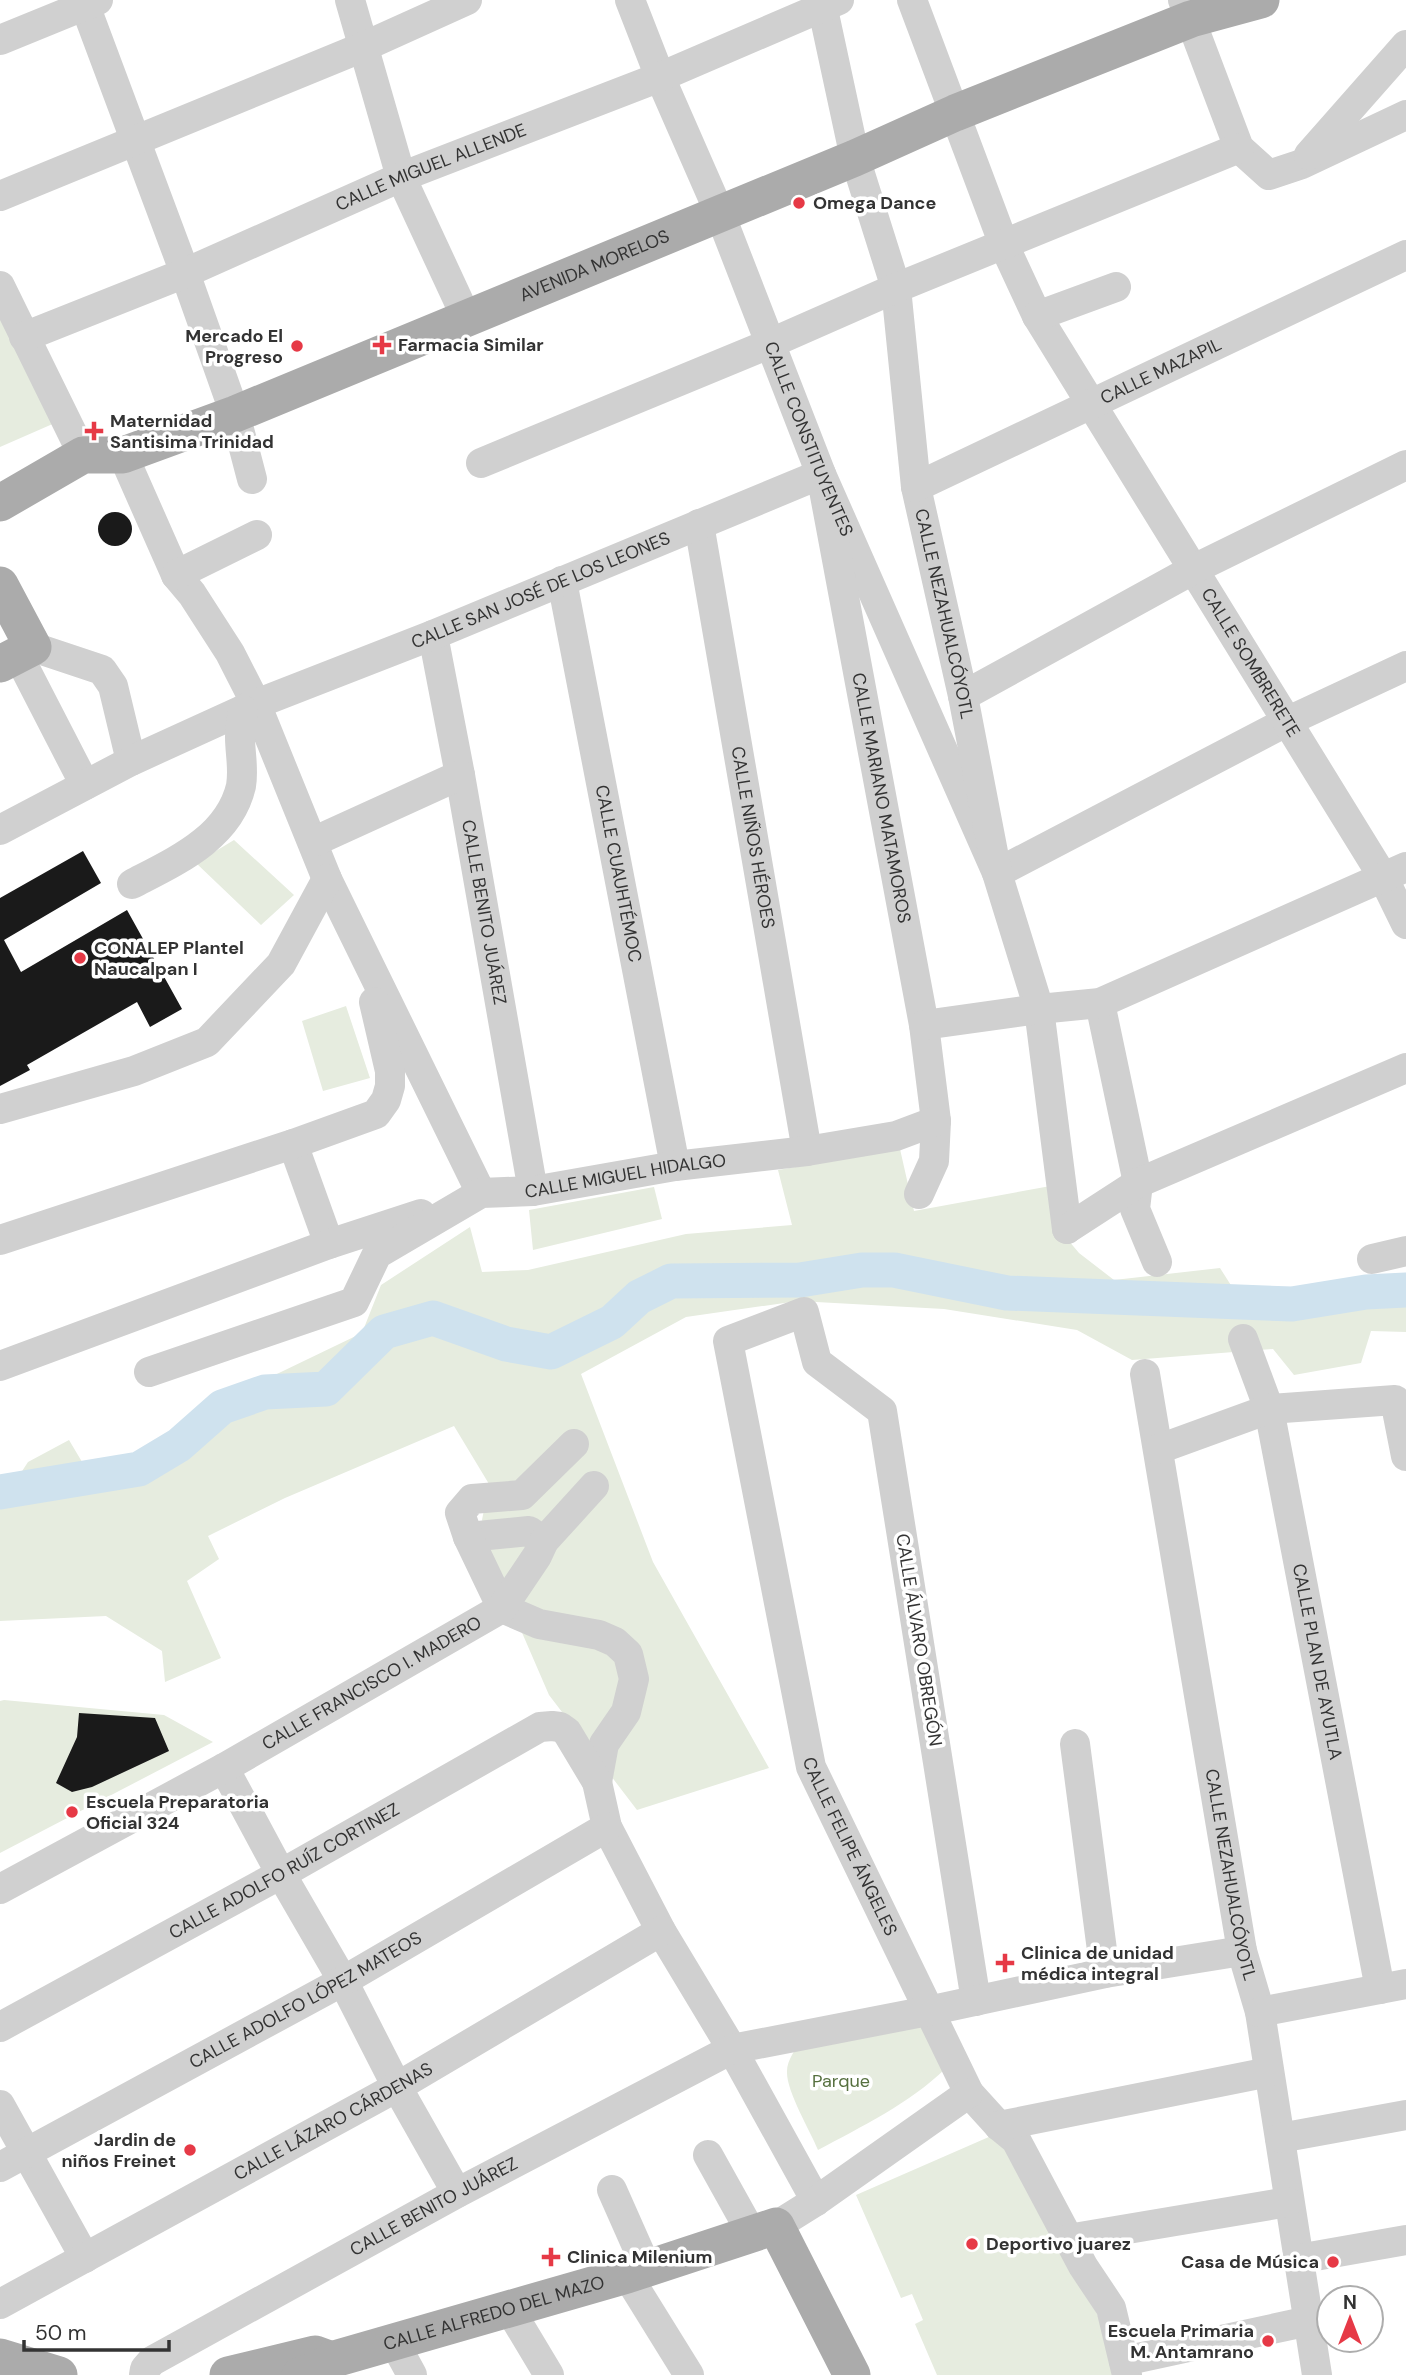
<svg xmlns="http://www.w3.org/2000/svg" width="1406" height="2375" font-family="'DM Sans',sans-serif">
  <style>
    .green { fill: #e6ecdf }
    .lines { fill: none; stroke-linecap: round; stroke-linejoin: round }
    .river { stroke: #cfe2ee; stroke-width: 35 }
    .building { fill: #1a1a1a }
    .minor { stroke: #d0d0d0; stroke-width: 30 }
    .major { stroke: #ababab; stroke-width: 37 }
    .poi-dot { fill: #e63946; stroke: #fff; stroke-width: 2.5 }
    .labels { text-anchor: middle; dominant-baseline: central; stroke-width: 7; stroke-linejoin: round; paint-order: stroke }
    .street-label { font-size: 18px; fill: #333; stroke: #fff }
    .poi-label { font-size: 18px; font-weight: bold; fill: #333; stroke: #fff; text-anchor: start }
    .park-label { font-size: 18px; fill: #56703f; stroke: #fff }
  </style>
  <rect width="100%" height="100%" fill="#fff"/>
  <path class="green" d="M0,292L64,419L0,447Z
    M234,840L294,895L261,925L196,863Z
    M346,1006L370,1078L323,1091L302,1021Z
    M900,1149L914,1211L1056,1185L1063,1234L1079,1253L1114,1280L1220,1268L1234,1290L1316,1287L1406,1274V1332L1371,1331L1361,1363L1294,1375L1273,1349L1132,1360L1077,1330L944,1309L798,1301L686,1317L581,1374L653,1562L769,1768L637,1810L549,1695L498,1577L482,1520L489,1484L454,1426L285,1498L208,1536L219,1559L187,1581L221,1658L165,1682L162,1651L106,1616L0,1621V1483L15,1482L28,1462L69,1440L94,1482L137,1463L219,1402L362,1333L381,1285L470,1227L482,1272L528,1270L686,1234L792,1225L778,1170Z
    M654,1187L662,1219L533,1250L529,1210Z
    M4,1700L164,1715L213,1742L0,1853V1701Z
    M922,2014L945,2069C910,2103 861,2127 818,2150C810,2130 786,2091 787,2071C787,2060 796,2049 801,2040Z
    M1014,2126L1124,2375H937L915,2324L923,2320L912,2294L901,2298L856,2195Z"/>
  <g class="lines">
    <path class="river" d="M0,1492L139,1469L179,1445L222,1407L265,1392L326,1389L384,1332L433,1318L506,1344L551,1352L612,1322L639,1297L671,1281L800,1280L862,1270H894L1007,1293L1292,1304L1366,1292L1406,1290"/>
  </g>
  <path class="building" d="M98 529a17 17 0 1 1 34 0a17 17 0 1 1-34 0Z
    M83,851L101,883L4,940L21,972L127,910L182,1009L150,1027L137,1002L27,1065L30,1070L0,1086V898Z
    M79,1713L155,1718L169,1751L92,1787L72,1792L56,1783L77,1737Z"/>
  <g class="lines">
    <g class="minor">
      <path d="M83,0L185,273L235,414L252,479"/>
      <path d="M350,0L401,177L466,317"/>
      <path id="s1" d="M630,0L660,77L720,214L821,474L997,873L1286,722L1406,666"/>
      <path id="s2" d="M821,0L855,158L896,288L916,487L963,696L997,873L1039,1009L1067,1229"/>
      <path id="s3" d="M912,0L1004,245L1037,316L1383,877L1406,924"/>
      <path d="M1183,0L1239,148L1269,175L1302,164L1406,115"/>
      <path d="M0,40L98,0"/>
      <path d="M1309,155L1406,45"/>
      <path d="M0,196L363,47L467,0"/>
      <path d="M0,286L83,455"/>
      <path d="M1037,316L1116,287"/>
      <path id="s4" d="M24,337L185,273L401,177L660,77L839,0"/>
      <path d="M123,455L176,575L192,594L230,653L256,704L327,879L481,1193"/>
      <path d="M481,463L771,343L896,288L1239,148"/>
      <path id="s5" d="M916,487L1406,255"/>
      <path id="s6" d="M699,524L807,1151"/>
      <path d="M176,575L257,535"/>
      <path id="s7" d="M562,581L675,1166"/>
      <path id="s8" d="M433,635L460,775L533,1191"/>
      <path d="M33,647L102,670L113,686L131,761"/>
      <path d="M18,655L85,785"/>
      <path d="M963,696L1194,569L1406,465"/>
      <path id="s9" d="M0,830L131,761L256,704L433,635L821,474L924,1025L936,1121L934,1161L919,1194"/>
      <path d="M313,842L460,775"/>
      <path d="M132,884C176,861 229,838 241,786C244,769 240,753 240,737C240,728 242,719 243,710"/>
      <path d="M1100,1003L1138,1183L1135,1209L1157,1262"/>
      <path d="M924,1025L1039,1009L1100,1003L1406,867"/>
      <path d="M0,1109L134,1071L207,1042L281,964L327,879"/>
      <path d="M293,1144L329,1244"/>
      <path d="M1067,1229L1138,1183L1406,1068"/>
      <path d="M0,1240L293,1144L376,1114L386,1100L390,1086V1071L374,1002"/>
      <path d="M1372,1259L1406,1251"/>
      <path id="s10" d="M1243,1339L1269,1409L1380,1989"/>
      <path d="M0,1366L329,1244L421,1214"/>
      <path id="s11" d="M149,1372L354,1302L377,1254L481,1193L533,1191L675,1166L807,1151L896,1136L936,1121"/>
      <path id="s12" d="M1145,1374L1242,1951L1260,2012L1317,2375"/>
      <path d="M1159,1449L1269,1409L1395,1400L1406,1456"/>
      <path d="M468,1537L529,1531L544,1541"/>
      <path d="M502,1608L539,1624L599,1635L615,1642L628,1654L634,1679L626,1712L604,1744L597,1782"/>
      <path d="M502,1608L468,1537L460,1513L472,1499L522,1495L574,1444"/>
      <path d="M1075,1744L1105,1973"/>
      <path d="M224,1768L281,1874L343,1981L397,2087L457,2193"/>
      <path id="s13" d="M0,1889L224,1768L502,1608L537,1556L544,1541L594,1486"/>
      <path id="s14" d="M976,2001L882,1411L817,1362L804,1312L728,1341L811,1767L969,2093L999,2126L1016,2140L1083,2266L1111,2308L1127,2375"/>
      <path d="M1260,2012L1406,1984"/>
      <path id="s15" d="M0,2027L281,1874L540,1727L552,1726L560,1727L567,1732L597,1782L607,1827L661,1931L732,2049L816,2201"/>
      <path d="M0,2105L85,2258"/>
      <path d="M999,2126L1269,2072"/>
      <path d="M1280,2138L1406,2115"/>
      <path d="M708,2155L752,2234"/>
      <path id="s16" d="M0,2167L343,1981L607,1827"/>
      <path d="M612,2190L647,2269"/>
      <path d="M776,2226L816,2201L969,2093"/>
      <path d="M1068,2239L1288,2202"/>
      <path d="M1298,2259L1406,2240"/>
      <path d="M627,2275L689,2375"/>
      <path id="s17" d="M0,2304L397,2087L661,1931"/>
      <path d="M510,2310L549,2375"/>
      <path d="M394,2342L412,2375"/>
      <path d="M1124,2361L1309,2321"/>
      <path id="s18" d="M144,2375L145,2369L152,2361L457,2193L732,2049L928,2011L1105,1973L1242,1951"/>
    </g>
    <g class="major">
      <path id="s19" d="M0,503L83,455H123L235,414L855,158L955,113L1191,19L1261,0"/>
      <path d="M0,585L33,647L0,664"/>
      <path d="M0,2357L59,2375"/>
      <path d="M228,2375L315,2354L326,2358"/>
      <path id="s20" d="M300,2375L320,2370L331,2360L627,2275L776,2226L852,2375"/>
    </g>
  </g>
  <g class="poi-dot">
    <circle cx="799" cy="203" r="7"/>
    <path d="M378.5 334.5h7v7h7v7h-7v7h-7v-7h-7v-7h7z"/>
    <circle cx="297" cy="346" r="7"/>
    <path d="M90.5 420.5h7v7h7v7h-7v7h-7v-7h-7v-7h7z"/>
    <circle cx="80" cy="958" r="7"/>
    <circle cx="72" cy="1812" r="7"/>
    <path d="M1001.5 1952.5h7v7h7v7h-7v7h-7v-7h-7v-7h7z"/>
    <circle cx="190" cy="2150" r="7"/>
    <circle cx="972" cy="2244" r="7"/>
    <path d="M547.5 2246.5h7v7h7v7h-7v7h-7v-7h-7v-7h7z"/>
    <circle cx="1333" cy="2262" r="7"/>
    <circle cx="1268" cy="2341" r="7"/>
  </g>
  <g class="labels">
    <g class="street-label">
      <text stroke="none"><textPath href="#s4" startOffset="441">CALLE MIGUEL ALLENDE</textPath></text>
      <text stroke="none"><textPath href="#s19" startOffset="644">AVENIDA MORELOS</textPath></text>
      <text stroke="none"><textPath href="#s5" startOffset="271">CALLE MAZAPIL</textPath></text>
      <text stroke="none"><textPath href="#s1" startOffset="474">CALLE CONSTITUYENTES</textPath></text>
      <text stroke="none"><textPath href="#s9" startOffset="592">CALLE SAN JOSÉ DE LOS LEONES</textPath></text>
      <text stroke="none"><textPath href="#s2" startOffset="628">CALLE NEZAHUALCÓYOTL</textPath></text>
      <text stroke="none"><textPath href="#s3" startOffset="747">CALLE SOMBRERETE</textPath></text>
      <text stroke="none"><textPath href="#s9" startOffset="1225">CALLE MARIANO MATAMOROS</textPath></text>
      <text stroke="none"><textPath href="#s6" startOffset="318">CALLE NIÑOS HÉROES</textPath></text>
      <text stroke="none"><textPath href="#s7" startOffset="298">CALLE CUAUHTÉMOC</textPath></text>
      <text stroke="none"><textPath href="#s8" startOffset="282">CALLE BENITO JUÁREZ</textPath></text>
      <text stroke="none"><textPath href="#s11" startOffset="536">CALLE MIGUEL HIDALGO</textPath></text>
      <text transform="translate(919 1640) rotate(81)">CALLE ÁLVARO OBREGÓN</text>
      <text stroke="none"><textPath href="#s10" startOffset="332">CALLE PLAN DE AYUTLA</textPath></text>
      <text stroke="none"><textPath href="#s13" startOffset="425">CALLE FRANCISCO I. MADERO</textPath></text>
      <text stroke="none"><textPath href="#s14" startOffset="1334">CALLE FELIPE ÁNGELES</textPath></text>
      <text stroke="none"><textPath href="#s15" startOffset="324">CALLE ADOLFO RUÍZ CORTINEZ</textPath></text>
      <text stroke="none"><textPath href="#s12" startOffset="508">CALLE NEZAHUALCÓYOTL</textPath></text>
      <text stroke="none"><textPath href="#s16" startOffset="348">CALLE ADOLFO LÓPEZ MATEOS</textPath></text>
      <text stroke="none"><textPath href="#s17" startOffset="380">CALLE LÁZARO CÁRDENAS</textPath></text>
      <text stroke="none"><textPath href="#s18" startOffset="338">CALLE BENITO JUÁREZ</textPath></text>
      <text stroke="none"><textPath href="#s20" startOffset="205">CALLE ALFREDO DEL MAZO</textPath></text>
    </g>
    <g class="poi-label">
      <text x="813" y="203">Omega Dance</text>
      <text x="283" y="336" text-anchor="end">Mercado El<tspan x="283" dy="21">Progreso</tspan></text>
      <text x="398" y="345">Farmacia Similar</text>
      <text x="110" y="421">Maternidad<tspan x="110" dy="21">Santisima Trinidad</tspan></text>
      <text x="94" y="948">CONALEP Plantel<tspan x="94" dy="21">Naucalpan I</tspan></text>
      <text x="86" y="1802">Escuela Preparatoria<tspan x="86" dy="21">Oficial 324</tspan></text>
      <text x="1021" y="1953">Clinica de unidad<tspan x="1021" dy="21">médica integral</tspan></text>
      <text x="176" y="2140" text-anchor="end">Jardin de<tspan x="176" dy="21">niños Freinet</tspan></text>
      <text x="986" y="2244">Deportivo juarez</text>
      <text x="567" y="2257">Clinica Milenium</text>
      <text x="1319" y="2262" text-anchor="end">Casa de Música</text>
      <text x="1254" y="2331" text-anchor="end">Escuela Primaria<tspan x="1254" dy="21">M. Antamrano</tspan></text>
    </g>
    <g class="park-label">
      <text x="841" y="2081">Parque</text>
    </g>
  </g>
  <g transform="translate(1350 2319)"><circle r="33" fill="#ffffff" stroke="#adadad" stroke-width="2"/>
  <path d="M0-5L12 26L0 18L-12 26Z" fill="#e63946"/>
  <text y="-10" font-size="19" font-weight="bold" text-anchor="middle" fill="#333333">N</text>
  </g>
  <path d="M24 2340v10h145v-10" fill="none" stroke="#333333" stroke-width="3.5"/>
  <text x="35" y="2340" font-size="21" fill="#333333" stroke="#ffffff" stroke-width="5" paint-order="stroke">50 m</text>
</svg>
